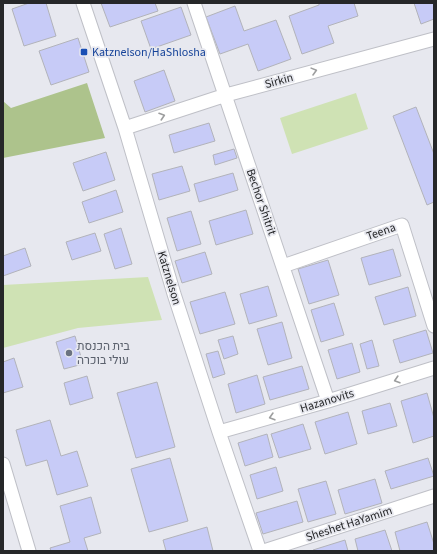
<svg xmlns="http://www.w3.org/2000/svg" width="437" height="554" font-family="'Source Sans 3',Heebo,sans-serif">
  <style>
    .green { fill: #cfe2b4 }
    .forest { fill: #adc38c }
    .building { fill: #c7cbf7; stroke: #b2b3ba }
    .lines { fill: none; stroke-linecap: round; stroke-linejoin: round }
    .minor-casing { stroke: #bfc0c7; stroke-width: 15 }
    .minor { stroke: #fff; stroke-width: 13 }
    .oneway { stroke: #9d9e9f }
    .transit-dot { fill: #1a4fb4; stroke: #e7e8ef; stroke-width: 1.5 }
    .worship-dot { fill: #6b7280; stroke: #e7e8ef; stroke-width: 1.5 }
    .labels { text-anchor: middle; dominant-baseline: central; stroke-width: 3.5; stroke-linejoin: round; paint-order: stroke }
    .transit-label { font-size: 12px; fill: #164399; stroke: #e7e8ef; text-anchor: start }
    .street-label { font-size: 12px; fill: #262729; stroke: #e7e8ef }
    .worship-label { font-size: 12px; fill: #5b616d; stroke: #e7e8ef; text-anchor: start }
  </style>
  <rect width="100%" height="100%" fill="#e7e8ef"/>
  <path class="green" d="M356,93L368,129L292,154L280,118Z
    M148,277L162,320L78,328L3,348V285Z"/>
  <path class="forest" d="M87,83L105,138L3,158V101L11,108Z"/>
  <path class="building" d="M29,3H46L56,36L24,46L12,9Z
    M101,3H155L158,11L110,27Z
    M319,3H354L358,16L328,26L334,43L302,54L289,16L319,5Z
    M414,3H434V19L421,24Z
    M235,6L244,31L276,20L291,59L258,71L248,44L220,54L206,17Z
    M181,7L191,35L151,49L141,21Z
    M78,38L89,72L51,85L39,51Z
    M164,70L175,101L145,112L134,81Z
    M416,107L434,154V202L427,205L393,116Z
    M209,123L215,141L174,153L169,135Z
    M234,149L237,158L215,165L213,155Z
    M106,152L115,180L83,191L73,163Z
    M182,166L190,191L159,200L152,174Z
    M233,173L238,190L199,202L194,184Z
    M116,190L123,212L89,223L82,202Z
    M246,210L253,234L216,245L209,221Z
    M191,211L201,244L177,251L167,218Z
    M121,228L132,264L115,269L104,234Z
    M95,233L101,251L72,260L66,242Z
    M25,248L31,266L3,276V256Z
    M393,249L401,276L369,285L361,258Z
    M205,252L212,274L182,283L175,261Z
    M328,260L339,295L309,304L298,269Z
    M268,286L277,316L249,324L240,294Z
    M408,287L416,316L384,325L375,297Z
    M225,292L235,324L200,334L190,302Z
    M334,303L344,335L321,342L311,310Z
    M282,322L292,358L268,365L257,329Z
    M426,330L433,353L400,363L393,340Z
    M75,336L83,364L64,369L56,342Z
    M233,336L238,354L224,359L218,340Z
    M372,340L379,366L367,369L360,344Z
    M352,343L360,372L337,379L328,350Z
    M218,351L225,374L213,378L206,354Z
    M14,358L23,387L3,393V362Z
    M302,366L309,389L270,400L263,377Z
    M257,375L265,404L236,413L228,384Z
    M87,376L93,398L70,405L64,383Z
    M157,382L175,447L136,458L117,393Z
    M427,393L434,418V436L413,443L401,401Z
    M390,403L397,426L368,434L362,411Z
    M348,412L357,444L325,454L315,422Z
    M50,420L61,456L77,451L88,486L57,495L47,460L26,466L16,430Z
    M303,424L311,449L279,458L271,434Z
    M267,434L273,457L245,466L238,443Z
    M170,458L188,521L149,532L131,469Z
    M428,458L434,476L391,489L385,471Z
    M276,467L283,491L257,499L250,475Z
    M375,479L382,503L345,514L338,490Z
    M326,481L336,514L308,522L298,489Z
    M91,497L101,533L84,538L88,551H51L50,548L70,542L60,506Z
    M297,501L303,522L263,534L256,513Z
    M427,522L434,544V551H400L395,532Z
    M207,527L213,551H166L163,540Z
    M385,530L392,551H358L355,539Z
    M345,540L348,551H313V550Z"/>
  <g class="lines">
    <g class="minor-casing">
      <path id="minor" d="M83,3L125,128L174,294L219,432L260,551
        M194,3L328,401
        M125,128L226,95L434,39
        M283,266L402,225L434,326
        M219,432L328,401L434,368
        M3,464L29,551
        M264,551L434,496"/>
    </g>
    <use href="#minor" class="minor"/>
  </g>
  <defs><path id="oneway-chevron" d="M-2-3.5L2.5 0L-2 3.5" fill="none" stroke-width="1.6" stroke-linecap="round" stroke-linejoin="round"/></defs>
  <g class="oneway">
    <use href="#oneway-chevron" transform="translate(314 71) rotate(-15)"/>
    <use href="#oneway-chevron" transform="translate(162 116) rotate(-18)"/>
    <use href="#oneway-chevron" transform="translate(397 380) rotate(163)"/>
    <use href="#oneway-chevron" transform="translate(272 417) rotate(164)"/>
  </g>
  <rect class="transit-dot" x="80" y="48" width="8" height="8" rx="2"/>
  <circle class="worship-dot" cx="69" cy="353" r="4"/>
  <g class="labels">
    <g class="transit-label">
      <text x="92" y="52">Katznelson/HaShlosha</text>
    </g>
    <g class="street-label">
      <text transform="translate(279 81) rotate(-15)">Sirkin</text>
      <text transform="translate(261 202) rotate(71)">Bechor Shitrit</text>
      <text transform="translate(381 232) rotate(-19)">Teena</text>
      <text transform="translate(169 278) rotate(73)">Katznelson</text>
      <text transform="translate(327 401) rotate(-17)">Hazanovits</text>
      <text transform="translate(349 524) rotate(-18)">Sheshet HaYamim</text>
    </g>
    <g class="worship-label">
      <text x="77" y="346">בית הכנסת<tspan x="77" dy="14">עולי בוכרה</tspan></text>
    </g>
  </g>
  <rect width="437" height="554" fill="none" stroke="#262729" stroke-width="8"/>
</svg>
